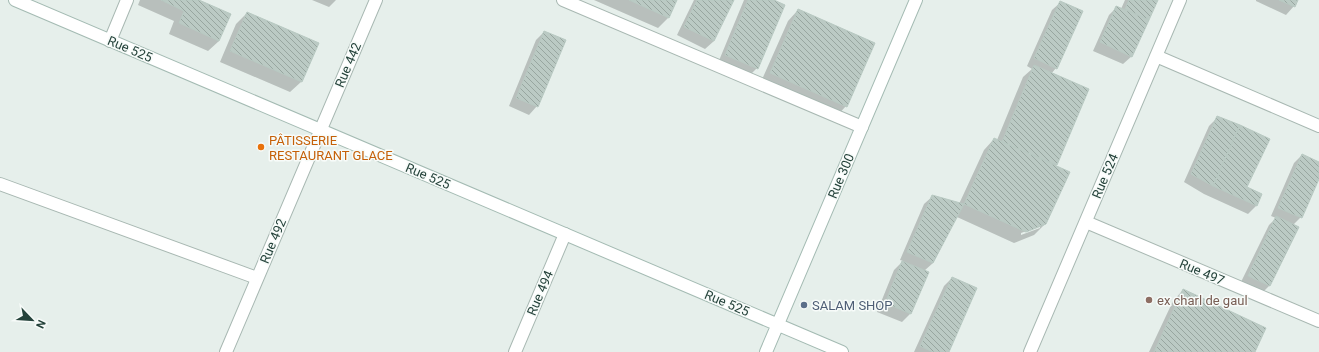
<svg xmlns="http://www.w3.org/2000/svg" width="1319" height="352" font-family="Roboto,sans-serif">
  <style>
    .shadow { fill: #0003; fill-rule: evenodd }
    .building { fill: url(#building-back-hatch); stroke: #b8c9c2 }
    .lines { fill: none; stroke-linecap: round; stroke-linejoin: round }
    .street-casing { stroke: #a8b8b2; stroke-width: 14 }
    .secondary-casing { stroke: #a4bbb3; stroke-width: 14 }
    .street { stroke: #fff; stroke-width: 12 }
    .secondary { stroke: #fff; stroke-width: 12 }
    .food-dot { fill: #e8710a; stroke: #f7fbf9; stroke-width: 1.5 }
    .education-dot { fill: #8d6e63; stroke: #f7fbf9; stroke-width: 1.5 }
    .service-dot { fill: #5c6f8a; stroke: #f7fbf9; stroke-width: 1.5 }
    .labels { text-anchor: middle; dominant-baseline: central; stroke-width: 3; stroke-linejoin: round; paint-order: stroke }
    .street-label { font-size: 13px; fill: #24423a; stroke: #f7fbf9 }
    .food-label { font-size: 13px; fill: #c56008; stroke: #f7fbf9; text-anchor: start }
    .education-label { font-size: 13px; fill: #785e54; stroke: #f7fbf9; text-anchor: start }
    .service-label { font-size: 13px; fill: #4e5e75; stroke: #f7fbf9; text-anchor: start }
  </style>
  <defs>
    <pattern id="building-back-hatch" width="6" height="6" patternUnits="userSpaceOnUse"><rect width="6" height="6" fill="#bbcac4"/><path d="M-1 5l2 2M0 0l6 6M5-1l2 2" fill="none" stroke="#98a6a0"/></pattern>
  </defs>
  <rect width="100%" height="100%" fill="#e6efeb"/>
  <path class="shadow" d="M140,0H196L219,41L208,51L169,34L174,21L138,5Z
    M312,0H336L329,7Z
    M594,0H676L669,17L658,28Z
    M694,0H733L714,41L705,49L677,35Z
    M744,0H772L757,68L749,76L718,63Z
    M1125,0H1157L1132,56L1123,64L1093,51L1109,15L1117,7L1121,9Z
    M1256,0H1297L1294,6L1286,15L1256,1Z
    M1061,2L1056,68L1051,74L1088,89L1056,166L1045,224L1034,235L1014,243L957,217L933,263L924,271L928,272L910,314L902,322L877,312L894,270L903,261L900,260L924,204L933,196L959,204L984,150L994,139L997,140L1023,77L1032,69L1027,66L1052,10ZM1040,226V228L1021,235V233Z
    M798,10L846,106L836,117L760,84L788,21Z
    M247,13L317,43L301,82L290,92L220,62L236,24Z
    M544,32L537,106L529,115L509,106L536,40Z
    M1217,118L1246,188L1261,195L1256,206L1248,214L1204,194L1184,182L1209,126Z
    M1302,155L1319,163V177L1301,217L1293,225L1297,227L1269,286L1261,294L1240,284L1269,225L1276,218L1271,216L1294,163Z
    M952,278L948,352H914L944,286Z
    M1183,290L1254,352H1149L1173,301Z"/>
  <path class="building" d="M161,0H199L231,14L219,41L179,23L184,11Z
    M629,0H677L669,18Z
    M697,0H734L714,41L684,27Z
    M748,0H774L785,5L758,69L725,55Z
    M1129,0H1158L1149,20L1125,9Z
    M1279,0H1298L1295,7Z
    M1060,1L1083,11L1057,69L1034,58Z
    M1116,6L1149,20L1132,57L1100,42Z
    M798,9L875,43L847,107L770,73Z
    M247,12L319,43L302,82L230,51Z
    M544,31L566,40L538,107L516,98Z
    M1034,65L1089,89L1057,165L1002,142Z
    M1217,116L1240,125L1213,186L1191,174Z
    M1240,125L1270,139L1247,187L1262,194L1257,206L1213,186Z
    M994,138L1070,172L1046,224L1026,232L964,204Z
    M1302,154L1319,162V179L1302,218L1278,208Z
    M932,195L964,204L933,263L907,252Z
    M1276,216L1299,227L1270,286L1248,276Z
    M902,261L929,272L911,314L885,303Z
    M952,277L977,288L949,352H933L920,346Z
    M1183,289L1266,328L1255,352H1154Z"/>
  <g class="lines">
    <g class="street-casing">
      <path id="street" d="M563,0L862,127
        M110,41L127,0
        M1156,56L1319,126
        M0,184L257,278
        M1086,222L1319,321
        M226,352L376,0
        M515,352L565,234
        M1030,352L1180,0"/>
    </g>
    <g class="secondary-casing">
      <path id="secondary" d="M15,0L842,352
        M766,352L916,0"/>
    </g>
    <use href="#street" class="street"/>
    <use href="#secondary" class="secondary"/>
  </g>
  <circle class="food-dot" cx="261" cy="147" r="4"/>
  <circle class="education-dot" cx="1149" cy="300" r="4"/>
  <circle class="service-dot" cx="804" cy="305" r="4"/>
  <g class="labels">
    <g class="street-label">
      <text transform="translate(130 49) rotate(23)">Rue 525</text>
      <text transform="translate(348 65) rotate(-67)">Rue 442</text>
      <text transform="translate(428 176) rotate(23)">Rue 525</text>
      <text transform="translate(841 176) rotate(-67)">Rue 300</text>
      <text transform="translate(1105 176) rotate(-67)">Rue 524</text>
      <text transform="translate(273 241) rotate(-67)">Rue 492</text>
      <text transform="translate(1202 272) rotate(23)">Rue 497</text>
      <text transform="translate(540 293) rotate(-67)">Rue 494</text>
      <text transform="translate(727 303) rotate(23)">Rue 525</text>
    </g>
    <g class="food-label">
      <text x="269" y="140">PÂTISSERIE<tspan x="269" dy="15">RESTAURANT GLACE</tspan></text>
    </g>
    <g class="education-label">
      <text x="1157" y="300">ex charl de gaul</text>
    </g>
    <g class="service-label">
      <text x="812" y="305">SALAM SHOP</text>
    </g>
  </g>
  <g transform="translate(32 320) rotate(115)" stroke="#f7fbf9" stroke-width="3" paint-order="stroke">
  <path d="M0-3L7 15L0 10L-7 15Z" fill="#24423a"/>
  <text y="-6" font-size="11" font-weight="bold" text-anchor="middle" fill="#24423a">N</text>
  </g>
</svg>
